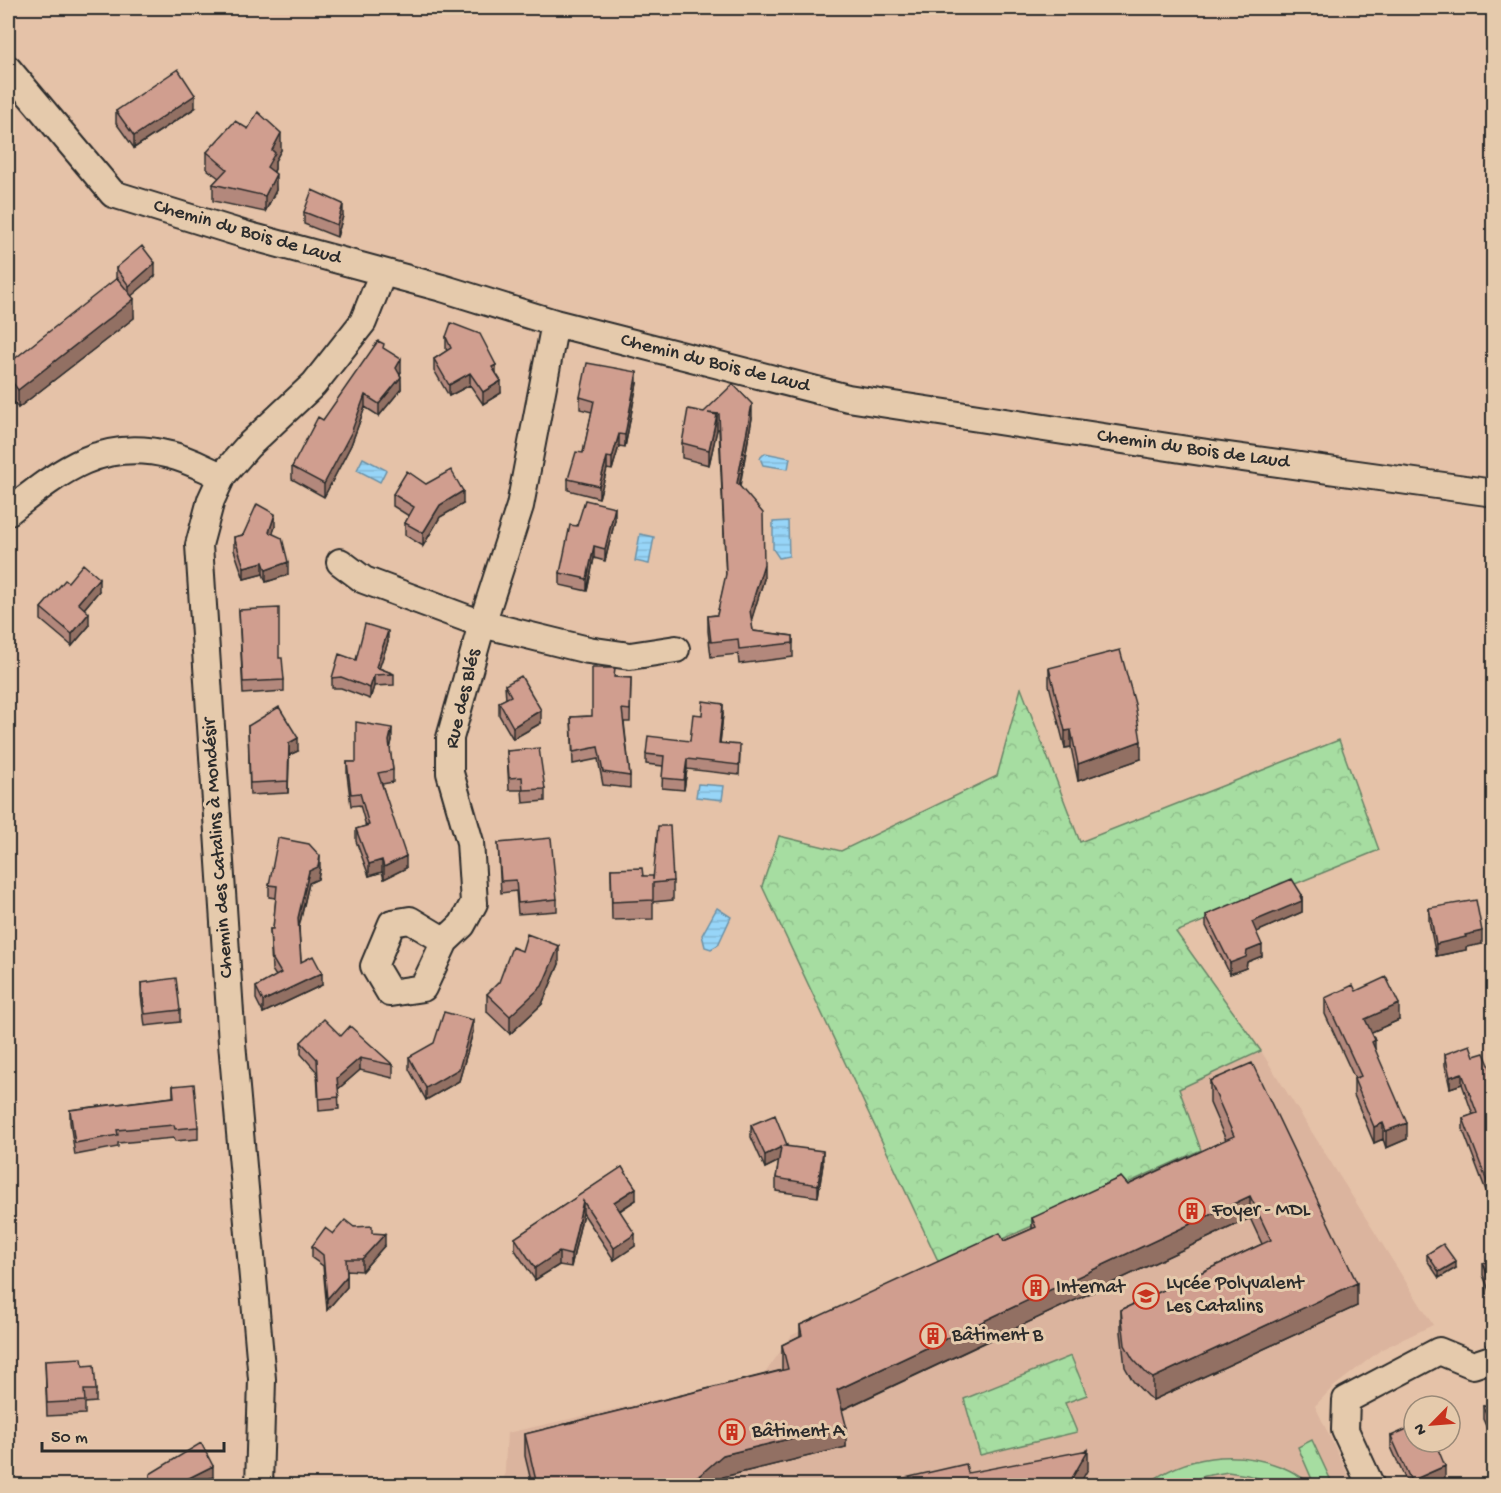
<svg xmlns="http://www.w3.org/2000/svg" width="1501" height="1493" font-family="'Gochi Hand',sans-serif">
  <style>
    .built { fill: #dbb49e }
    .forest { fill: url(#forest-crowns); stroke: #688466; stroke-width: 1.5 }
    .pitch { fill: #a6dda1; stroke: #688466; stroke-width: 1.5 }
    .water { fill: url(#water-rules); stroke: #6c91a6; stroke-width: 1.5 }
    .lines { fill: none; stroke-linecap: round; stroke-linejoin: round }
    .minor-casing { stroke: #2b2b2b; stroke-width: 30 }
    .minor { stroke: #e5caac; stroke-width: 26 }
    .wall { fill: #b3887b; stroke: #2b2b2b; stroke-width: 1.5 }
    .shaded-wall { fill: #926f64; stroke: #2b2b2b; stroke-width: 1.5 }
    .building { fill: #d09e8f; stroke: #2b2b2b; stroke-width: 1.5 }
    .labels { text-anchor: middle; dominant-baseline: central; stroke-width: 6; stroke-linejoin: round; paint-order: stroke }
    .street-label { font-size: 20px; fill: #2b2b2b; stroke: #e5caac }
    .poi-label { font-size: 20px; fill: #2b2b2b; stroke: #e5caac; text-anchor: start }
  </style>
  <defs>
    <pattern id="forest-crowns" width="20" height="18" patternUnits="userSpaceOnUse" patternTransform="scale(1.5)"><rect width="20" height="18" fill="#a6dda1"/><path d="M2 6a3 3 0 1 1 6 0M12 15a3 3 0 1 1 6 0" fill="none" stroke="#8fbe8b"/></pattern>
    <pattern id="water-rules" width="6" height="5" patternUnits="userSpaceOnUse" patternTransform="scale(1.5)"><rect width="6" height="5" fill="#97d5f8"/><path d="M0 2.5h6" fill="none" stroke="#82b7d5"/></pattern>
  </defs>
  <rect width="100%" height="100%" fill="#e5c2a8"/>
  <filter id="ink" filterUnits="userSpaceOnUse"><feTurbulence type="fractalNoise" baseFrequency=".0167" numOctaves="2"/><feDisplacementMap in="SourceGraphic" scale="12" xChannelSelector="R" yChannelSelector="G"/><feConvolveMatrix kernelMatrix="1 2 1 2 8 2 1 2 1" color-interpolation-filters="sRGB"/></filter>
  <g filter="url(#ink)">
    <path class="built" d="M1261,1051L1433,1325L1382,1349L1332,1388L1315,1406L1353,1485L504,1486L507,1433L763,1376L792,1335L1200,1151L1179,1089Z"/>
    <path class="forest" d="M1021,688L1080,842L1339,740L1379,850L1176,932L1261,1051L1179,1089L1201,1150L941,1267L762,886L779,836L841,851L997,776Z
      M1071,1356L1087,1395L1065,1403L1077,1432L980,1455L964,1399Z"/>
    <path class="pitch" d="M1312,1440L1333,1485H1281L1247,1475L1228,1472L1205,1476L1179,1485H1146C1185,1455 1235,1449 1282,1467C1293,1471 1303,1479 1314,1484L1298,1447Z"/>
    <path class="water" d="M765,453L790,458L788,469L763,465L760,458Z
      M363,458L386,470L380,482L357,470Z
      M788,521L789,556L779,558L773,549V522Z
      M640,534L654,537L649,564L635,561Z
      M698,784L724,786L722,800L696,797Z
      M717,908L731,917L718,945L711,949L705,947L702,935Z"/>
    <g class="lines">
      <g class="minor-casing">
        <path id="minor" d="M8,69L113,194L246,235L442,288L555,323L848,398L1214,454L1494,493
          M8,512C59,472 101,437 170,455C188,459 205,469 222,476
          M340,562L364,580L482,624L588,650L630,656L676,649
          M445,941L410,920L392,923L374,966L390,993L423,988L445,941L462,925L474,903L470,842L450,773V738L482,624L520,506L555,323
          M259,1486L262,1379L232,1043L199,545L211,500L222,476L248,446L314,384L363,322L383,272
          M1371,1486L1345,1430L1346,1400L1439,1351L1473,1365L1494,1358"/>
      </g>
      <use href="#minor" class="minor"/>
    </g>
    <path class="wall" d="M195,108L134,148L116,123V111Z
      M281,150L275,161V169L274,172L276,190L265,212L213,201V184L219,178L207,169V152Z
      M304,212L343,216L337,237L304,224Z
      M116,268L155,276L131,296L134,318L18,408L8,394V364L116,280Z
      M446,337L496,373L501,393L483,404L470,385L449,396L434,370V359L447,351L446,349Z
      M384,349L401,372L400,374L401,389L379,416L365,407L351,445L324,497L292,479V467L323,420Z
      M637,383L625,447L619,446L612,470L607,469L599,498L568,490V479L583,453L592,412L580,409V397Z
      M704,412L752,418L740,486L764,579L751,620L753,631L793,636V657L739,664L738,654L711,657L708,631V616L717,615L726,577L719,429H717L709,465L682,458V443Z
      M426,484L463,504L440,517L423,546L405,535V523L409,516L393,506V494Z
      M615,520L605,561L594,558L587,591L560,585V573L577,526Z
      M275,527L272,534L288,575L266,582L263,574L244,579L234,550V537Z
      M68,582L99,591L84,609L89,626L72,646L41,620V608Z
      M239,610L279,658L284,680V691L243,694Z
      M388,642L379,668L394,674V685L374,686L370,699L341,688H332V678L356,660Z
      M1049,668L1141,759L1078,781L1071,747L1065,748L1049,685Z
      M615,677L631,678L630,722H624L630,776V788L603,785L598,759L573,764L571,717L592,716Z
      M505,685L541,723L513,739L499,715V702L506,699Z
      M723,714L720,743L740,755L739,775L687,769L684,790L662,788L663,766L646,764V754L690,741L702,715Z
      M248,726L298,751L289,755L288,793L250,795Z
      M392,740L390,749L393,770V782L382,784L406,868L384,879L382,872L369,876L356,841V829L366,826L360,805L351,806L347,774V762H356Z
      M507,751L545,789V801L523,803L522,790H509Z
      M498,843L557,899V911L518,914L516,891L501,893Z
      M320,868L318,879L309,883L299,927L301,962L322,985L263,1013L256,999V987L276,976L272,970L270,929H273L276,898L269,897V885Z
      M611,869L643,876L673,881V900L653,902V919L612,920Z
      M1302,895V912L1256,932L1262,956L1247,962L1246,968L1230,974L1206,926V915Z
      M1429,908L1482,944L1466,947V950L1436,956L1429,921Z
      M559,964L542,1004L510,1034L487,1012V994Z
      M141,983L180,1010V1022L145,1026L141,995Z
      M1356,991L1399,1020L1371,1032L1375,1050L1407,1139L1386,1148L1383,1139L1374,1143L1354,1095V1079H1355L1325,1014V998Z
      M473,1032L459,1081L426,1100L409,1069V1057Z
      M341,1036L393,1065V1078L360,1070L338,1089L339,1109L319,1111L317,1072L301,1054V1042Z
      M1445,1054L1474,1056L1494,1077V1095L1492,1096L1494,1100V1212L1463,1130V1118L1473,1115L1462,1084L1450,1088L1445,1065Z
      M1210,1081L1357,1306L1153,1400L1147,1396L1133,1381L1125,1367L1121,1332V1310L1262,1244L1250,1218L842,1410L846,1447L723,1477L713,1485H532L525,1456V1434L782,1370V1345L800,1336V1325L1004,1241L1032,1229V1218L1128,1185L1226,1140L1210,1103Z
      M173,1086L198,1127V1139L175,1141L174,1138L118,1143V1147L75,1155L70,1122V1110L173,1097Z
      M751,1125L787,1146L823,1164L818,1197L776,1191V1178L779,1161L765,1168L751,1137Z
      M622,1167L636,1200L620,1211L635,1246L614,1260L583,1213L571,1267L559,1265L535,1280L515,1250V1238Z
      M354,1227L372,1233L385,1245L362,1271L347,1270V1287L327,1310L323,1266L312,1258V1246L333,1234Z
      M1494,1236V1257L1491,1249V1237Z
      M1427,1254L1456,1268L1439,1278L1427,1260Z
      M1494,1260V1303L1483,1275V1263Z
      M45,1360L83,1366L96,1390V1402L85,1403V1414L47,1416Z
      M1494,1402V1444L1483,1419V1406Z
      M1391,1436L1445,1478L1428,1485H1408L1391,1447Z"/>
    <path class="shaded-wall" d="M195,95V108L134,148V136Z
      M281,133V150L275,161V169L267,184V167L272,150Z
      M276,174V190L265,212V196Z
      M343,204V216L337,237V225Z
      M155,263V276L129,298V286Z
      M134,299V318L18,408V390Z
      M401,359V372L396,380V368Z
      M496,365V376L492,367Z
      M637,372V383L625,447V435Z
      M470,373V385L449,396V385Z
      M401,377V389L379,416V404Z
      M501,381V393L483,404V392Z
      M365,395V407L351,445L324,497V484Z
      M752,404V418L737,498V483Z
      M717,415V430L709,465V450Z
      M619,434V446L612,470V458Z
      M607,457V469L599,498V486Z
      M463,491V504L440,517L423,546V533L440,505Z
      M615,507V520L605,561V549Z
      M275,514V527L269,545V532Z
      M594,546V558L587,591V579Z
      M263,562V574L244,579V567Z
      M288,562V575L266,582V570Z
      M764,564V579L750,625V610Z
      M99,578V591L78,616V603Z
      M89,613V626L72,646V634Z
      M388,631V642L377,675L376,667Z
      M374,675V686L370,699V688Z
      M723,704V714L719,753V743Z
      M541,710V723L513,739V727Z
      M392,728V740L389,753V741Z
      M1071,730V747L1065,748V731Z
      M298,738V751L289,755L288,793L289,743Z
      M1141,741V759L1078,781V764Z
      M687,759V769L684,790V780Z
      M320,856V868L318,879L309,883L298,930V918L309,871Z
      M406,856V868L384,879V867Z
      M382,860V872L369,876V864Z
      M1302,895V912L1252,934V922Z
      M1482,931V944L1466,947V950L1436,956V944L1465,935Z
      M1262,945V956L1247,962L1246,968L1230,974V963L1247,951Z
      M559,946V964L542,1004L510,1034V1016Z
      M322,973V985L263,1013V1001Z
      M1399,1004V1020L1365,1035V1019Z
      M473,1020V1032L459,1081L426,1100V1088Z
      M1375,1040V1056L1372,1042Z
      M360,1058V1070L337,1090V1078Z
      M1462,1073V1084L1450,1088V1077Z
      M1494,1084V1095L1488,1097V1086Z
      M1383,1123V1139L1374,1143V1127Z
      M1407,1123V1139L1386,1148V1131Z
      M781,1147V1160L765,1168V1155Z
      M823,1151V1164L818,1197V1185Z
      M636,1188V1200L614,1214V1202Z
      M1250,1196V1218L837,1412V1390Z
      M583,1201V1213L571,1267V1255Z
      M385,1234V1245L362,1271V1259Z
      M635,1234V1246L614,1260V1248Z
      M559,1252V1265L535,1280V1268Z
      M1456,1262V1268L1439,1278V1272Z
      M347,1276V1287L327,1310V1299Z
      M1357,1283V1306L1153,1400V1378Z
      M846,1425V1447L723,1477L713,1485H669L723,1455Z
      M1088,1450V1469L1079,1485H1068Z
      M213,1466V1477L195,1485H181V1482Z
      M1445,1466V1478L1428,1485H1411V1481Z"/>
    <path class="building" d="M178,69L195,95L134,136L116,111Z
      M258,112L281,133L272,150L275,153L267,167L276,174L265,196L213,184L227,169L207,152L235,121L248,129Z
      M312,190L343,204L337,225L304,212Z
      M142,246L155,263L129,286L116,268Z
      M117,278L134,299L18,390L8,376V364Z
      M451,323L480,334L496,365L492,367L501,381L483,392L470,373L449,385L434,359L451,348L446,337Z
      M378,341L384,344L383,348L401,359L396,368L401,377L379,404L365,395L351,433L324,484L292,467L318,417L323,420Z
      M587,363L637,372L625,435L619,434L612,458L607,457L599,486L568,479L576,452L583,453L594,401L580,397Z
      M733,384L752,404L737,483L763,513L764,564L750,610L753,631L793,636V643L739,649L738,639L711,642L708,616L717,615L726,574L719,414L708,413L717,415L709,450L682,443L688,409L704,412Z
      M451,470L463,491L440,505L423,533L405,523L414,507L393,494L407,471L426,484Z
      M585,500L615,507L605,549L594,546L587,579L560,573L570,525L577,526Z
      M257,504L275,514L269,532L282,538L288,562L266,570L263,562L244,567L234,537L243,535Z
      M83,564L99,578L78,603L89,613L72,634L41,608L65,580L68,582Z
      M279,608V658H282L284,680L243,682L239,610Z
      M365,624L388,631L376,667L394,674L374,675L370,688L341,677L332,678L339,654L356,660Z
      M1120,650L1135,704L1141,741L1078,764L1071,730L1065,731L1049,668Z
      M592,668H615L614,677L631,678L630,710L622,709L630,776L603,772L598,747L573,752L571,717L592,716Z
      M521,676L541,710L513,727L499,702L511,696L505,685Z
      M703,701L723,704L719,743L740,745L739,765L687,759L684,780L662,778L664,756L646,754L648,736L690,741L693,714L702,715Z
      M279,707L298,738L289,743L288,781L250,783L248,726Z
      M356,722L392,728L389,741L393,770L378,773L406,856L384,867L382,860L369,864L356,829L369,825L360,793L351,794L347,762H356Z
      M539,748L545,789L523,790L522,777L509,778L507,751Z
      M658,826H670L673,881L653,883V900L612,902L611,869L642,868L643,876H653V880Z
      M278,838L309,844L320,856L318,867L309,871L298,918L301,962L313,956L322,973L263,1001L256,987L281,973L272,958L270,929H273L277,886L269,885Z
      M551,838L557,899L518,903L516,880L501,881L498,843Z
      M1292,879L1302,895L1300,896L1302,901L1252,922L1262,945L1247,951L1246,957L1230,963L1206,915Z
      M1476,900L1482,931L1465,935L1466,937L1436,944L1429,908Z
      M527,934L559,946L542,986L510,1016L487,994L499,982L512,947L522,951Z
      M1386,977L1399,1004L1365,1019L1375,1040L1372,1042L1407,1123L1386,1131L1383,1123L1374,1127L1354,1079L1361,1076L1325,998L1353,985L1356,991Z
      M176,978L180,1010L145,1014L141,983Z
      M444,1012L473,1020L459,1069L426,1088L409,1057L434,1043Z
      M324,1019L341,1036L350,1026L393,1065L360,1058L337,1078L339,1097L319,1099L317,1059L301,1042Z
      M1470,1045L1474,1056L1484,1053L1494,1077V1084L1488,1086L1494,1100V1200L1463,1118L1477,1113L1462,1073L1450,1077L1445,1054Z
      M1252,1063L1357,1283L1153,1378L1147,1374L1133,1359L1125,1345L1121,1310L1271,1240L1250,1196L837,1390L846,1425L723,1455L700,1475L682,1483L669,1485H537L525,1434L788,1369L782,1345L802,1335L800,1325L1000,1233L1004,1241L1036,1227L1032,1218L1121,1177L1128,1185L1234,1136L1210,1081Z
      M194,1084L198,1127L175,1129L174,1125L117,1130L118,1135L75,1143L70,1110L174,1097L173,1086Z
      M775,1115L787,1145L785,1146L823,1151L818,1185L776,1178L781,1147L765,1155L751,1125Z
      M622,1167L636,1188L614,1202L635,1234L614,1248L583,1201L571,1255L559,1252L535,1268L515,1238Z
      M345,1220L354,1227L372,1226V1233L385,1234L362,1259H346L347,1276L327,1299L323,1255L312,1246L325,1228L333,1234Z
      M1494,1236V1246L1491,1237Z
      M1443,1244L1456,1262L1439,1272L1427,1254Z
      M1494,1260V1292L1483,1263Z
      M82,1358L83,1366L94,1365L96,1390H84L85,1401L47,1403L45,1360Z
      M1494,1402V1431L1483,1406Z
      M1414,1426V1442H1427L1429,1445L1435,1442L1445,1466L1411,1481L1391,1436Z
      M201,1443L213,1466L181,1482V1485H151L150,1474Z
      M1088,1450L1068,1485H897L896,1480L966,1464L968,1473Z"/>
  </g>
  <defs>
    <g id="building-ring" transform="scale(1.35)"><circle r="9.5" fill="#e5caac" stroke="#c8321e" stroke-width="1.5"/><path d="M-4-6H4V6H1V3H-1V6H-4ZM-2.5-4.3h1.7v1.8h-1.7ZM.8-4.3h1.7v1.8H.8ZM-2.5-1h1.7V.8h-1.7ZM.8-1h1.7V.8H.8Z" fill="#c8321e"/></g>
    <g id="school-ring" transform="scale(1.35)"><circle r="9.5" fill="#e5caac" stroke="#c8321e" stroke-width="1.5"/><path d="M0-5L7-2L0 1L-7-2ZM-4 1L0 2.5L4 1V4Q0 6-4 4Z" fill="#c8321e"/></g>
  </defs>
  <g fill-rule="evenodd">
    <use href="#building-ring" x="1192" y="1211"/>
    <use href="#building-ring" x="1036" y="1288"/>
    <use href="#school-ring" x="1146" y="1296"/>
    <use href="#building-ring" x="933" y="1336"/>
    <use href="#building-ring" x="732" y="1432"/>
  </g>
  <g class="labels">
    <g class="street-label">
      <text transform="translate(247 233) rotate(16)">Chemin du Bois de Laud</text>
      <text transform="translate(715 364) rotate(14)">Chemin du Bois de Laud</text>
      <text transform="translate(1193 450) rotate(8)">Chemin du Bois de Laud</text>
      <text transform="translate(464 699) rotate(-77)">Rue des Blés</text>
      <text transform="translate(219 848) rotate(-94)">Chemin des Catalins à Mondésir</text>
    </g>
    <g class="poi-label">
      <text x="1212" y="1211">Foyer - MDL</text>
      <text x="1166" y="1284">Lycée Polyvalent<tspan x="1166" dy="23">Les Catalins</tspan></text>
      <text x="1056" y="1288">Internat</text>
      <text x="952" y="1336">Bâtiment B</text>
      <text x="752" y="1432">Bâtiment A</text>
    </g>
  </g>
  <rect width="1501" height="1493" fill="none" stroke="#e5caac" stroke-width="30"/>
  <rect x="15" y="15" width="1471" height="1463" fill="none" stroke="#2b2b2b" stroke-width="2" filter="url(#ink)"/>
  <g transform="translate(1432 1424) rotate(245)"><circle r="28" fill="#e5caac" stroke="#9b8a78" stroke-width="1.5"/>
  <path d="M0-4.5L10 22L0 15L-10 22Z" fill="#c8321e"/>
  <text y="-9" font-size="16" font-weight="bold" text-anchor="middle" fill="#2b2b2b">N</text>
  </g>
  <path d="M42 1442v9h182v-9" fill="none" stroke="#2b2b2b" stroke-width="3"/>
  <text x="51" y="1442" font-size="18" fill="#2b2b2b" stroke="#e5caac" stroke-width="4.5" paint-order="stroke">50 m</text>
</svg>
